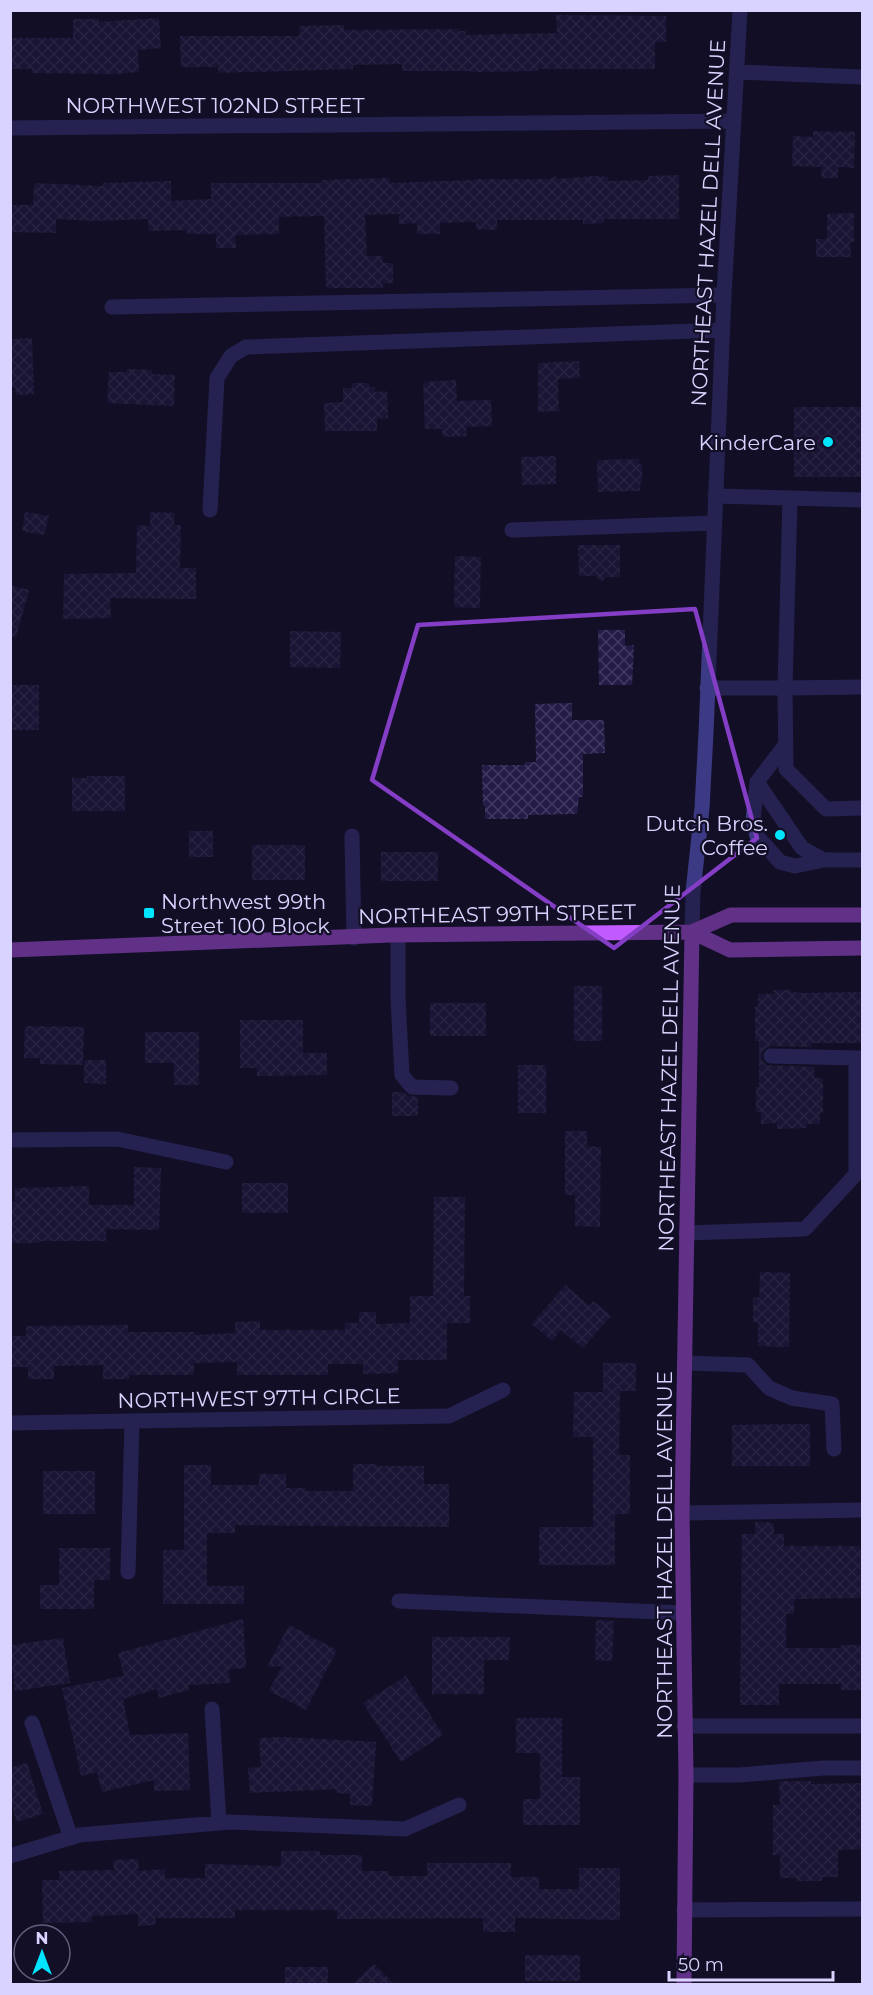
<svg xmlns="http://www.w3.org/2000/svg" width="873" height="1995" font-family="Montserrat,sans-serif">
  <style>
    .building { fill: url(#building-cross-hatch) }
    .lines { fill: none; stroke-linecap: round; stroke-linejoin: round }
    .minor { stroke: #3d3a85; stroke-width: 15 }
    .major { stroke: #c25bff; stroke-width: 15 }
    .marked { fill: none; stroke: #843dc5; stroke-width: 4.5; stroke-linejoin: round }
    .poi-dot { fill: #00e5ff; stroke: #130f26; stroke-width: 2 }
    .labels { text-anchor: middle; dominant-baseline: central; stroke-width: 4.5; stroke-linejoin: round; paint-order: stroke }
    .street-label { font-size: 21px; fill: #d9d4ff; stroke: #130f26 }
    .poi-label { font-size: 21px; fill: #d9d4ff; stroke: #130f26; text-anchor: end }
  </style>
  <defs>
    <pattern id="building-cross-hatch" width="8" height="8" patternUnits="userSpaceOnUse" patternTransform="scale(1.5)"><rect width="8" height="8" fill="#241b47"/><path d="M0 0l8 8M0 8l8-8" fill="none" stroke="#433b63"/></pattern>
  </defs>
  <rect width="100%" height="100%" fill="#130f26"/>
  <path class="building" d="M556,15L666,16V42H655V69H538V71L470,72V71H402V64L353,65V69L218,73V67H181L180,36H299V26L344,25V30L459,29V31H466V35L557,33Z
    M159,18L161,48L138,50L139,72L114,74L32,73V69H10V38H73V19H99V22Z
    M813,131L855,132L854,168L838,167V178H821L822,167L792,166L793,136L813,137Z
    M679,175V219H604V223L583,224V220H497V230L476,229V222L440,223V234H417V223L399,224V214L365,215L367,256H383V263H393V283H383V288H326L324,216L279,217V234L235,235L236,248H216V234H187V230L149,231L148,219L95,221L56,219V233L10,232V205H33L34,183L103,186V183L171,181V201L211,199V183H322V180L390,178V183L474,180V179H551L555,176L558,179L595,176L608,177V181L648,180V176Z
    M854,213V242H850L851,257H816V239H827V214Z
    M32,338L34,394L16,395L15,387H10V339Z
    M579,361L580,378L558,379L559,411L538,412V363Z
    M127,369L152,370V374L175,375L174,406L107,403L109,372H127Z
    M456,380L457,401L491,400L492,426L466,427L467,436L443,437L442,429H425L423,382Z
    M352,383H369V387H375V392L387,391L388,418L377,419V431H325L324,403L343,402V388H352Z
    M794,407H862V477H794Z
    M556,456V484L522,485L521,457Z
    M639,459V464H642V484H640V491L598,492L597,460Z
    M25,512L49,516L44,535L22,531Z
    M150,512L175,513L174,525H181L180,568H196V599L110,598L111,618L63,619L64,574L136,573L137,525L150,526Z
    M578,545H620V577H606L602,582L596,576H579Z
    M455,556L481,557L480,608L454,607Z
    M10,585L29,590L16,637L10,636Z
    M598,630H625V646L634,645L632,685H599Z
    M290,631L341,632L340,668L290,667Z
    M10,685H39V730H10Z
    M572,703V720H604L605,753L583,754V797H579L577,814L528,815V819H485V806H483L482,765H525V762H536L535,704Z
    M87,776H125V811H72V778H87Z
    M189,831H213V857H189Z
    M252,845H305V880H252Z
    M381,852H438V881H381Z
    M574,986H602V1041H574Z
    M773,990H791V992L804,993L862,992V1043H811L812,1047L771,1046L762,1051V1060L766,1065L814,1067L815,1078H823V1113H820V1124H806V1128L777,1129V1123L761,1124V1112H756V1087H759V1041H755V1007H758V994H774Z
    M430,1003H486V1036H430Z
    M240,1020H303V1053H327V1075L257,1076V1068H240Z
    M25,1026L84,1027L83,1065L40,1064V1058H24Z
    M145,1032H199V1085H174V1063H145Z
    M84,1060H106V1084L84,1083Z
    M518,1065H546V1113H518Z
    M392,1092H403L408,1096L418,1097V1116H392Z
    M565,1131H587V1146L601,1147L600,1227L575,1226V1195H565Z
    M134,1167L161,1168L159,1230L106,1229V1241H40V1243H10V1202H15V1188L89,1186V1205H134Z
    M242,1183H288V1213H242Z
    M434,1197H465L464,1296H470V1323H447V1360H398V1373L363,1374V1364H328V1375H237V1362L194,1363V1375H129V1379H103V1365L54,1366V1379H28V1367H10V1336H26V1326L128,1325V1332H194V1335L235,1333V1322L260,1321V1330H345V1323H359V1312H376V1324L410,1323V1296H433Z
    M760,1272L790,1273L789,1347L758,1346V1322H753V1298L759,1297Z
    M565,1285L590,1306L593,1301L611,1316L583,1348L561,1330L552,1341L532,1324Z
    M603,1363H636V1391H620L619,1455H630V1514H615V1565H539V1527H593V1437H573L574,1392H603Z
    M810,1424V1466H732V1425Z
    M353,1464H377V1466H424V1484H449V1527L235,1525V1533H207V1586H244V1604H163V1550H184V1465H211V1485H259V1474H286V1488H306V1491H353Z
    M43,1471H95V1514H43Z
    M755,1522L774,1523V1534H784V1546H860V1549H862V1598L794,1599V1614H786V1648H841V1645H862V1690H841V1684H779V1705H740L742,1534H755Z
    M59,1548H110V1580H94V1609H40V1585H59Z
    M243,1619L246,1668L229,1669L230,1683L188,1685L189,1690L159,1698L157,1689L123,1699L130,1735L188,1733L190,1790L154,1791V1780L102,1792L97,1772L81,1776L62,1688L124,1676L118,1653Z
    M596,1620L614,1621L612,1661L595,1660Z
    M289,1625L337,1650L306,1710L269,1691L282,1666L267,1667Z
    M432,1637H510L509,1660H484V1694H432Z
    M63,1638L70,1683L15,1691L10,1645Z
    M406,1676L443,1735L401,1762L363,1703Z
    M516,1718H562V1777H580V1825H523V1799H540V1753H516Z
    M284,1737L376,1742L372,1806L350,1805V1794L336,1793L337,1789L250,1793L248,1768L261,1767L259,1738Z
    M27,1763L43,1814L17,1822L10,1801V1768Z
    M779,1781H811V1784L862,1783V1849L838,1850V1877H822V1881H797V1878H780V1855H773V1805H780Z
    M281,1851H320V1855H362V1871H389V1876H427V1863H511V1877H539V1889H579V1868H620V1920L515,1918V1932H483V1918L337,1919V1910H235V1918H155L156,1925L138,1926V1914L92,1916V1922L43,1923L42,1880H59V1871L114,1870L113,1860L138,1859L139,1871L165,1869V1878H205V1864L281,1866Z
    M525,1955H580V1981H525Z
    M374,1964L394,1984H353Z
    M285,1967H328V1984H285Z"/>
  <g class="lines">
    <path class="minor" d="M737,72L862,77
      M10,128L734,121
      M112,307L724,295
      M715,496L862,500
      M790,498L785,688L862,687
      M210,510L217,378L231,356L246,347L722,330
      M512,530L714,523
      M707,688H785L786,769L826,809L862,808
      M786,744L757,782L753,820L757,836L780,862L795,866L824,860H862
      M757,782L802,848L824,860
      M352,836L354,938
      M692,932L693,892L702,808L706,733L724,295L740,10
      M398,935V998L402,1075L412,1087L451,1088
      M771,1056L856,1058
      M10,1140L117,1139L226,1162
      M686,1233L805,1229L856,1174V1058H862
      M685,1363L748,1365L769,1388L792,1398L832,1404L834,1449
      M10,1423L449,1416L503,1390
      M682,1513L862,1510
      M128,1572L132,1421
      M399,1601L683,1613
      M212,1709L219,1823
      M32,1723L71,1838
      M684,1726H862
      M686,1775H739L824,1768H862
      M10,1856L79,1835L230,1822L405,1829L459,1805
      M684,1910L862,1909"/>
    <path class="major" d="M692,932L730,950L862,948
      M10,950L391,935L692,932L731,915H862
      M684,1984L686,1775L682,1513L692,932"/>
  </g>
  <path d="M0 0H873V1995H0ZM695,609L757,838L614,948L372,780L418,625Z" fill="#130f26" fill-opacity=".55" fill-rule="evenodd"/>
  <path class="marked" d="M695,609L757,838L614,948L372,780L418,625Z"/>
  <g class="poi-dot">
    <circle cx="828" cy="442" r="6"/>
    <circle cx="780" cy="835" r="6"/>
    <rect x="143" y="907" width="12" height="12" rx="3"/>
  </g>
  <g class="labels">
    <g class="street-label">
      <text x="215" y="105">NORTHWEST 102ND STREET</text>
      <text transform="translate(708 223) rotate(-87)">NORTHEAST HAZEL DELL AVENUE</text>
      <text transform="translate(497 914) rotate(-1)">NORTHEAST 99TH STREET</text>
      <text transform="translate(669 1068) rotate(-89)">NORTHEAST HAZEL DELL AVENUE</text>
      <text transform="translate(259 1398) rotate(-1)">NORTHWEST 97TH CIRCLE</text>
      <text transform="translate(664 1555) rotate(-90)">NORTHEAST HAZEL DELL AVENUE</text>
    </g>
    <g class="poi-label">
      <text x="816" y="442">KinderCare</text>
      <text x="768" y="823">Dutch Bros.<tspan x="768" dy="24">Coffee</tspan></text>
      <text x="161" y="901" text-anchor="start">Northwest 99th<tspan x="161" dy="24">Street 100 Block</tspan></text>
    </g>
  </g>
  <rect width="873" height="1995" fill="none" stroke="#d9d4ff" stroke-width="24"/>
  <g transform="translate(42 1953)"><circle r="28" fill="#130f26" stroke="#625e7d" stroke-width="1.5"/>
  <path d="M0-4.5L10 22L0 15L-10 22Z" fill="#00e5ff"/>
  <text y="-9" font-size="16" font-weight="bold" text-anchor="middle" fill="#d9d4ff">N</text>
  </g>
  <path d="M669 1971v9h164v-9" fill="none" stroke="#d9d4ff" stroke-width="3"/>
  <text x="678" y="1971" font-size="18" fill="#d9d4ff" stroke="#130f26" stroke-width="4.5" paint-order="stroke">50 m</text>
</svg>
